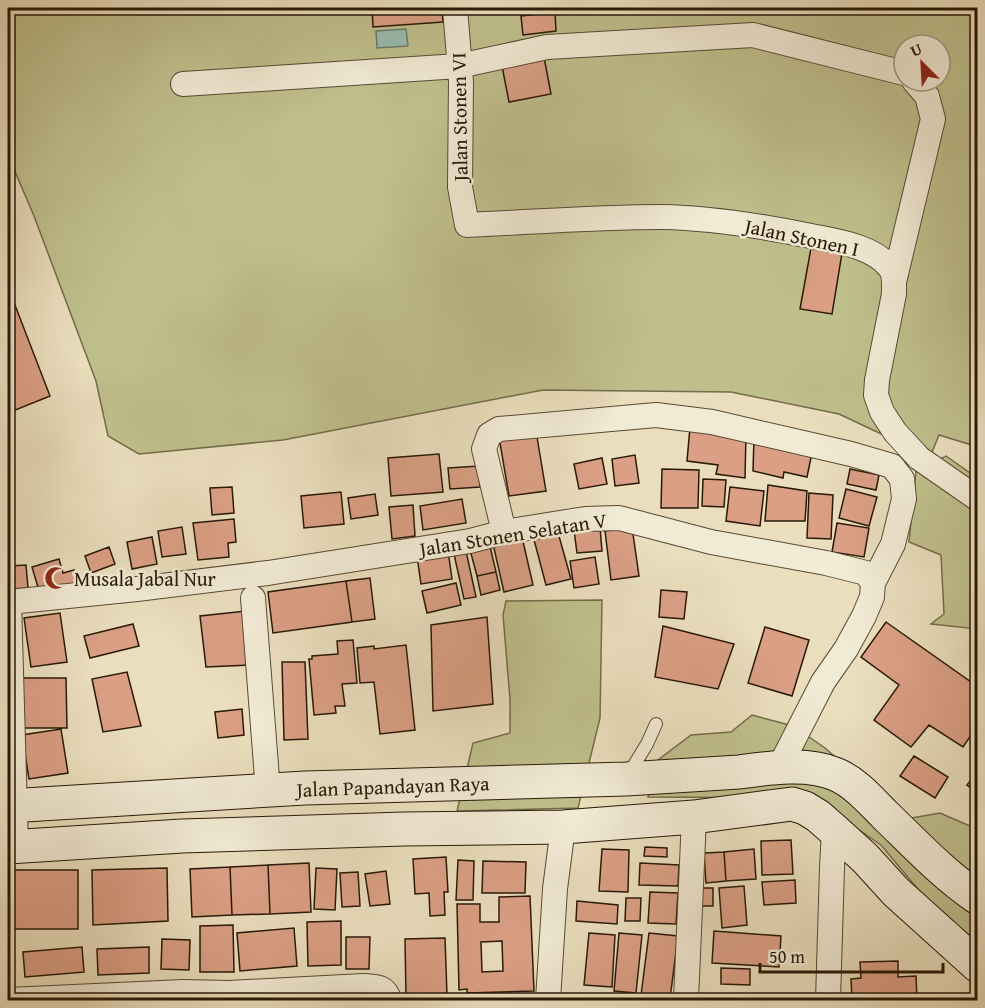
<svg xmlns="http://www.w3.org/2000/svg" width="985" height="1008" font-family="'Gentium Book Plus',serif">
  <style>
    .green { fill: #bfbf8c; stroke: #746c4a; stroke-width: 1.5; fill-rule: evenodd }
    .water { fill: #98bcaf; stroke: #6b7b6c; stroke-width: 1.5 }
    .building { fill: #da9f85; stroke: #281907; stroke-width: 1.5; fill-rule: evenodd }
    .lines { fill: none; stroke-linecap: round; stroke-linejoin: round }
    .service-casing { stroke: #584a34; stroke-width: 14 }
    .minor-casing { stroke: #584a34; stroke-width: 26 }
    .secondary-casing { stroke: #281907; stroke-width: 35 }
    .service { stroke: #f1ead4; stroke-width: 12 }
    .minor { stroke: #f1ead4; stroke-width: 24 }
    .secondary { stroke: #f1ead4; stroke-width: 33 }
    .labels { text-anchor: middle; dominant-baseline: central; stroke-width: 5; stroke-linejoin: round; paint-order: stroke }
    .street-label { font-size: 20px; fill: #281907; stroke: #f1ead4 }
    .poi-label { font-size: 20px; fill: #281907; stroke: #f1ead4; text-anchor: start }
  </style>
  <rect width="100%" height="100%" fill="#eadebd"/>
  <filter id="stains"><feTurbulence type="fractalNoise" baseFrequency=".00333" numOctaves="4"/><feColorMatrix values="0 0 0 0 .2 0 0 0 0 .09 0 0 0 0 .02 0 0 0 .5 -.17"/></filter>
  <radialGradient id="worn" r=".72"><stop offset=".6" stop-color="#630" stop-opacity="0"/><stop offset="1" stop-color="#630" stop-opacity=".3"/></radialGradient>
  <path class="green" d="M8,8H977V442L975,446L939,435L930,457L839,414L731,392L543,390L283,440L139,454L108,436L96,381L34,216L8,155ZM904,45H940V81H904Z
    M946,456L977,478V629L931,624L944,614L941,555L909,542L916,471Z
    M602,600L600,718L578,808L457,811L473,743L510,733V699L503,615L506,601Z
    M752,715L793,726L825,748L906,819L940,813L977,829V941L932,906L881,845L812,798L648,797L658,760L691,735L731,732Z"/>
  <path class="water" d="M406,29L408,46L377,48L376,31Z"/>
  <path class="building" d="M372,8H442L443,22L373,27Z
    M555,12L556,31L523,35L521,16Z
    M544,57L551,94L509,102L502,66Z
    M811,248L842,253L832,314L800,309Z
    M8,287L50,396L8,413Z
    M690,427L746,434L745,478L716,474L718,465L687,461Z
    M536,431L546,491L509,496L499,437Z
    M754,438L813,448L807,477L784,472L783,478L753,471Z
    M439,454L443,492L391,496L388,458Z
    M635,455L639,483L615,486L612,459Z
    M602,458L607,484L579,489L574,464Z
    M479,466L480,487L450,489L448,468Z
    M662,469L699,470L698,508H661Z
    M850,469L879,475L876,490L847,484Z
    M703,479L726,480L724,507L702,506Z
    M768,485L807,491L805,521H765Z
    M232,487L234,513L212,515L210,488Z
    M730,487L764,491L760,526L726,521Z
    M846,489L877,497L869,526L839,518Z
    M341,492L344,524L304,528L301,496Z
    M809,493L833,495L831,539L807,538Z
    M375,494L378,515L351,519L348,498Z
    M462,499L466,523L423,530L420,506Z
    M413,505L415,536L392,539L389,507Z
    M234,519L236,542L228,543L229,557L198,560L193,523Z
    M837,523L869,528L864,557L832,552Z
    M182,527L186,554L162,557L158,531Z
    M600,527L602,551L577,553L574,530Z
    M632,527L639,576L611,580L605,531Z
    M557,529L571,579L546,585L533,536Z
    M152,537L157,564L132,569L127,542Z
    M522,537L533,585L504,592L493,544Z
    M489,542L496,572L477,576L469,546Z
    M109,547L115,564L91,573L85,556Z
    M448,551L452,579L421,584L417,556Z
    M466,551L476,597L464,599L454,554Z
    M595,557L599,584L574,588L570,561Z
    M59,559L63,573L74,570L78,582L40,594L32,567Z
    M26,565L28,588L12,589L10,566Z
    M496,572L500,590L481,595L477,576Z
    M370,578L375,619L352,622L346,581Z
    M346,581L352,622L273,633L268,592Z
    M456,583L461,605L427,613L422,591Z
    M661,590L687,592L684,619L659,617Z
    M246,611L250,665L206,667L200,616Z
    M60,613L67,662L31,667L24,618Z
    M487,617L493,704L433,711L431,625Z
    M886,622L978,687V725L963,747L929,725L911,747L874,720L899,685L861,657Z
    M133,624L139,646L90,658L84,636Z
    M663,626L734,644L718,689L655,677Z
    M765,627L809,640L792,696L748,683Z
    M353,640L357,683L342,684L345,706H335L336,713L314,715L309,659H312V656L338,654L337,641Z
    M406,645L415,730L380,734L374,682L360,683L357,648L374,646V649Z
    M282,662H305L308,739L284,740Z
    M127,672L141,726L103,732L92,679Z
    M22,678H66L67,728H23Z
    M242,709L244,735L218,738L215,712Z
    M61,729L68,773L29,779L22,735Z
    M914,756L948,777L935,798L900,776Z
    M978,771V793L967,785Z
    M791,840L793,874L762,875L761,841Z
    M645,847L667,848V857L644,856Z
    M602,849L629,850L628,892L599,891Z
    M754,849L756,879L726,881L724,852Z
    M724,852L726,881L706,883L704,853Z
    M446,857L448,892H444L445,915L430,916L429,893L415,894L413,859Z
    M458,860L474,861L473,900H456Z
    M483,861L526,862L525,893H482Z
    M309,863L311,912L270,914L268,865Z
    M640,863L679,865L678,886L639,885Z
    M268,865L270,914L232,915L230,867Z
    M230,867L232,915L192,917L190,869Z
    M167,868L168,921L93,925L92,870Z
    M316,868L337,869L335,910L314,909Z
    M8,870H78V929H8Z
    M386,871L390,904L370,906L365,874Z
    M358,872L360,906L342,907L340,873Z
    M795,880L796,903L764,905L762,882Z
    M744,886L747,925L722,928L719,888Z
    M699,888H713V906H698Z
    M650,892L678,893L676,924L648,923Z
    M530,896L534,991L467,993V989L459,990L457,904H480V922H499V897ZM502,941L503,971L482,972L481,942Z
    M626,898H641L640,921H625Z
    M577,901L618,905L617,924L576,921Z
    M341,921V965L308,966L307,922Z
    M233,925L234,972H200V926Z
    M294,928L297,966L240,971L237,933Z
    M714,931L781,936L779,967L712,963Z
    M589,933L615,935L612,987L584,985Z
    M619,933L642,935L636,993L614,991Z
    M649,933L678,936L670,999L641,995Z
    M346,937H370L369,969H346Z
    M445,938L447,995L406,997L405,939Z
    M162,939L190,940L189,970L161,969Z
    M82,947L84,972L25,977L23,952Z
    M149,947V973L98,975L97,949Z
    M898,961V977L916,976L917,1000H852L851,979L861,978L860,962Z
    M721,968L750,969V985L721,984Z"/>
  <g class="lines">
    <g class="service-casing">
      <path id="service" d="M628,775L647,744L656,724"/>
    </g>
    <g class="minor-casing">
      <path id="minor" d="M455,8L461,82L460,187L467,225C532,222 597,217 662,217C713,218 762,226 811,236C836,241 874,246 890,268C895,274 894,286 894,294L877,380L876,395L882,412L895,432L919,458L978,499
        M183,84L459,66L547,47L753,35L904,73
        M894,282L933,119L927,96L914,81
        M504,532L484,449L489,435L499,429L656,415L712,422L851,454L892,466L902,479L904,499L893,544L873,583
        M253,598L268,791
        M8,602H9L16,847
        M9,602L137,589L268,573L470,541L504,532L585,519L619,518L711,542L826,563L866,573L873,583L872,597L864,616L846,649L823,682L779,768
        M8,1000L183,992L229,993L363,986C376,987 386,986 389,1000
        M548,1000L555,889L563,827
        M686,1000L694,817
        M828,1000L832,868L834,830"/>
    </g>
    <g class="secondary-casing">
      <path id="secondary" d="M8,806L305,788L626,779L739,772C768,768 808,762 835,774C855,782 870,800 885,815C915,844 943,874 978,898
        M8,847L182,836L404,829L563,827L694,817L792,804L805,808L818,816L834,830L865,858L896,892L978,966"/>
    </g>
    <use href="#service" class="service"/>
    <use href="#minor" class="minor"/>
    <use href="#secondary" class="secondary"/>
  </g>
  <defs>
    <g id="mosque-bare" transform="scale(1.8)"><path d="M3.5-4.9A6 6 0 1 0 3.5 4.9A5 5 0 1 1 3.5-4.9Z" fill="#8f2418" stroke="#f1ead4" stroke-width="2.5" paint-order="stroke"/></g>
  </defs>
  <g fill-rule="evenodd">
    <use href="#mosque-bare" x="56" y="578"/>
  </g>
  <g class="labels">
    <g class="street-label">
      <text transform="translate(459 117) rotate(-91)">Jalan Stonen VI</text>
      <text transform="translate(802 237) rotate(12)">Jalan Stonen I</text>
      <text transform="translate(513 534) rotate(-9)">Jalan Stonen Selatan V</text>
      <text transform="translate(393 786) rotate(-2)">Jalan Papandayan Raya</text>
    </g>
    <g class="poi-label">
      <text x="74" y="578">Musala Jabal Nur</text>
    </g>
  </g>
  <rect width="985" height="1008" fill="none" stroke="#eadebd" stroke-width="30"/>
  <rect x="9" y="9" width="967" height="990" fill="none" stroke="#281907" stroke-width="3"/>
  <rect x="15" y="15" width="955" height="978" fill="none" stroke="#281907" stroke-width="1.5"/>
  <g transform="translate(922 63) rotate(336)"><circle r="28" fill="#f1ead4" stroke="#a19682" stroke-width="1.5"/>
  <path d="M0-4.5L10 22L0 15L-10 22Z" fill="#8f2418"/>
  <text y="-9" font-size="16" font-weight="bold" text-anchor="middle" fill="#281907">U</text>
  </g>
  <path d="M760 963v9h183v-9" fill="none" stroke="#281907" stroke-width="3"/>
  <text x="769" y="963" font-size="18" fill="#281907" stroke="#f1ead4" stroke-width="4.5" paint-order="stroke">50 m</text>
  <rect width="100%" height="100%" filter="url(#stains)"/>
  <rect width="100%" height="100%" fill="url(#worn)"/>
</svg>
